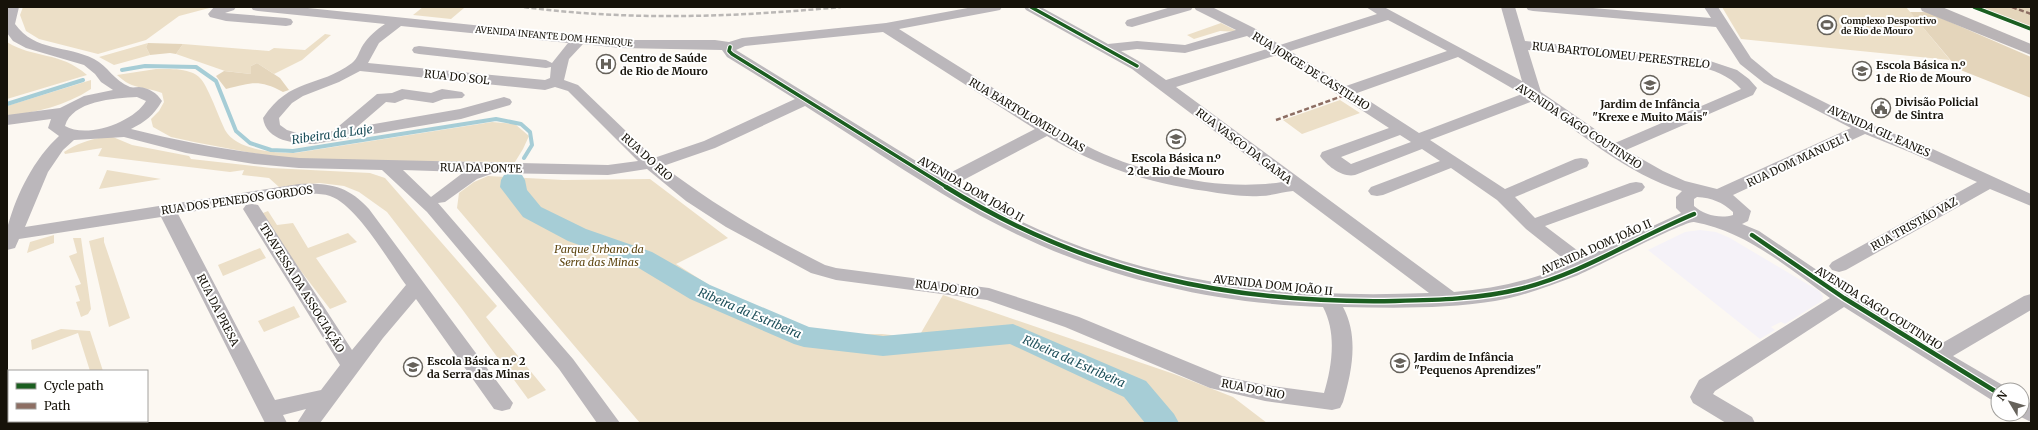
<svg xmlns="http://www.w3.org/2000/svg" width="2038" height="430" font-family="Merriweather,serif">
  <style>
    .industrial { fill: #f5f2f8 }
    .green { fill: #ecdfc7 }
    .forest { fill: #e4d5bb }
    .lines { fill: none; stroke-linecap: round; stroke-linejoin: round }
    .stream { stroke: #a6cdd6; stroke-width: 4 }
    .river { fill: #a6cdd6; fill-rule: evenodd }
    .minor { fill: #bbb7bb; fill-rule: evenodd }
    .highway { fill: #b9b4b6; fill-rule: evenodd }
    .rail { stroke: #bbb8b6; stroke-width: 2.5; stroke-dasharray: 5 2.5; stroke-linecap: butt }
    .quiet { stroke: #8d6e63; stroke-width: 2.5; stroke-dasharray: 5 2.5; stroke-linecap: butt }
    .cycleway-far1-casing { stroke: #fff; stroke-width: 5.5 }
    .cycleway-casing { stroke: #fff; stroke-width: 7 }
    .cycleway-far1 { stroke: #1b5e20; stroke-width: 3.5 }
    .cycleway { stroke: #1b5e20; stroke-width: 4.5 }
    .labels { text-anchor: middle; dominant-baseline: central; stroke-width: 4; stroke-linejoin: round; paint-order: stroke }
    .far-poi-label { font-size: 9px; font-weight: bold; fill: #161209; stroke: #fff; text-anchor: start }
    .far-street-label { font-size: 9px; fill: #161209; stroke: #fff }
    .street-label { font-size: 11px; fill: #161209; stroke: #fff }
    .poi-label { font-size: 11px; font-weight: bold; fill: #161209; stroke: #fff; text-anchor: start }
    .park-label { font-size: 11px; font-style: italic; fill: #5e4611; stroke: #fff }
    .water-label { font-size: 12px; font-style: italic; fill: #1d4f5a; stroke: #fff }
  </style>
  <rect width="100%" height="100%" fill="#fcf8f2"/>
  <path class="industrial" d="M1700,230L1716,232L1730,238L1819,291L1823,296L1822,301L1785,324L1781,322L1771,327L1775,330L1760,339L1648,250L1685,232Z"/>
  <path class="green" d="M23,7H213L179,16L146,40L98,54L39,39L26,31L20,15Z
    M423,7L464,8L451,19L413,15Z
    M1722,7H1906L1950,60L1741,39Z
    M1221,23L1239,32L1220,31L1194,39L1187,35Z
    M325,34L331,35L302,60L274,74L257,63L251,66V74L225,71L176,54L183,44L269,51L274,48L305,50Z
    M7,42C34,59 60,51 87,75L7,99Z
    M148,43L146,47L150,55L114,65L99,57Z
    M156,69C167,69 182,68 193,73C202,77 205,85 209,93C215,105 219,118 225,130C236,150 274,153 295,153L492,122L515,124L529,136L523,149L515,162L387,161L284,159L194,142L171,137L153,127L151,119L159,111L164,102L162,93C143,86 133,90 117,75Z
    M91,80V89C65,106 37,112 7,116V106Z
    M1340,100L1360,113L1302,134L1283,120Z
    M103,137H113L132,145L189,156L191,159L271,168L370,173L385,178L497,306L486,317L546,390L528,399L462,309L387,212L359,192L344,186L320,183L279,187L269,178L242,175L244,170L230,172L98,156L102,148L65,154L64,152C76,144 88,140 103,137Z
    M107,170L161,179L99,189Z
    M488,176L563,180L650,179L728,238L676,264L739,304L816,335L882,334L918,338L943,295L1174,374L1233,397L1267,423H640L457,208L459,193L474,182Z
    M268,211L277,225L293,223L308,248L348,233L357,242L316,258L347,302L330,309L258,215Z
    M54,235V243L27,253L30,242Z
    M104,237V242L130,318L109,327L89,241Z
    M73,238H81L91,309L88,314L81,317L76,302L80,301L75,286L81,284L69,256L77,253Z
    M260,248L266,258L223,276L218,265Z
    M294,306L300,317L264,332L258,321Z
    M61,329L90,331L103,371H90L78,333L32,350L31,340Z"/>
  <path class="forest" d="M1979,7H2031V32Z
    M1910,12H1927L2031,57V98L1958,69Z
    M148,43L183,44L176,54L170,53L150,55L146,47Z
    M257,63L280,78L289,90L283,92C258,79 252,83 226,89L216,76L224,71L251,74V66Z"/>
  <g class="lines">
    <path class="stream" d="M122,70L145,66L196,67L216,81L236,131L250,143L271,150L293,151L496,119L521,124L530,132L532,145L524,158
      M7,104L83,80"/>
    <path class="river" d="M513,173L522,175L525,180L527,190L541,207L586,229L652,252L710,285L809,327L883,336L1013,324L1146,381L1174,414L1179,423H1145L1124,397L1010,344L883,356L804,347L794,344L690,299L632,264L568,241L523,217L500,187L501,180L504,175Z"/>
    <path class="minor" d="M7,7H19L15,24C35,52 67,45 94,59C108,66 114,81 130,87C133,88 136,87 139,87C149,88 157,93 162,101C154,115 145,122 131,129C187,143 242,153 299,158L608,165L638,161L568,91L555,87L545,90L360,71L339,82L303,96L292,103L279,118L280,125L287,130L297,133L314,134L333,131L377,94L392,93L402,89L431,93L442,89L462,92L465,95L462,98L444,99L433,103L405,99L395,103L386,102L357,127L460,109L504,97L510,99L512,102L510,105L461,119L314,144C295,144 266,141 263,118C290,77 319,88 352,63C358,58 359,51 363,45C369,36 376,30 385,24L258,11L253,10L251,7H298L620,40H715L729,42L742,38L886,23L973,7H1002L1000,10L995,11L899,29C938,54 978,78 1017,103C1040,118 1063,134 1087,146C1142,174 1221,192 1282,182L1132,69L1026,10L1024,7H1041L1108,44L1137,41L1185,45L1236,30L1196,10L1194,7H1212L1254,28L1280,45L1377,14L1366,7H1384L1522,81L1501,7H1515L1525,41L1704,59L1737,70L1749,79L1757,88L1753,95L1626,150L1663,171L1685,181L1717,189L1851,128L1764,83L1740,64L1716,27L1533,11L1528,10L1526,7H1581L1711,18L1704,7H1718L1751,58L1774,77L1866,123L1924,145L2031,194V206L1990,189L1846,270L1839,272L1832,270L1829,266L1832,262L1977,182L1912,153L1865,134L1733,195L1751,211L1748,221L1742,224L1759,231L1851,293L1937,346L2024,296L2031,294V310L1953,356L2006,387L2007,390H1998V401L1990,399L1844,307L1715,391L1713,394L1752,417L1755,423H1726L1693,403L1690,397L1699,380L1830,298C1788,268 1746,231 1694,222C1686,220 1593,269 1576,276C1550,286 1523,296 1495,301C1446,309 1393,308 1343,307C1359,336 1352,372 1343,402L1340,408L1332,410L1265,401L1210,388L1065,327L987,300L836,280L811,273L726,227L686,201L647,169L608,175L494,173L477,179L445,202L438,203L573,359L620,423H597L559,369L427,212L382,170L299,168L254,164L186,153L124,137L74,140L63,150L48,172L25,227L299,184C330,183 348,186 369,209L513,403L510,409L502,411L494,409L416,299L383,338L320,423H297L306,409L283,415L287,423H265L161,217L19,239L15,248L7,250C7,242 5,232 8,225C17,193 34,159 59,136L48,128L51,119L7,125V115L60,108L84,96L113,90L101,82L95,74L84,65L26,48L13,41L7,33ZM1388,20L1447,51L1346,86L1290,51ZM401,26L568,43L552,63L546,60L419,46L414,47L412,50L414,53L419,54L546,68L551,67L550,78L545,80L368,63L379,43ZM883,32L1035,129L942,177L736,50L745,46ZM1247,36L1267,49L1166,80L1142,63L1121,51L1137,49L1185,53ZM583,44L620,48L722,50L727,57L795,99L704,141L654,158L578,85L564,80L569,59ZM1528,50L1696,66C1713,70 1729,75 1741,89L1615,143L1541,92ZM1277,55L1389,128L1322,152L1320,156C1327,166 1343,178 1355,175L1422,149L1440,161L1371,187L1368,191L1371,195L1377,196L1383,195L1451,168L1497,200L1526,229L1570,264C1533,280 1495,289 1454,292L1176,87ZM1458,57L1522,94L1419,133L1357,93ZM137,97L146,101C134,122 87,139 65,126C72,101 114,98 137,97ZM1533,101C1582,133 1626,174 1682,191L1676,197V208L1681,213L1586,257L1545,226L1642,191L1645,187L1642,183L1636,182L1630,183L1535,218L1515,197L1587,167L1589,163L1587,159L1581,158L1575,159L1505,189L1430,140ZM805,106C872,148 936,194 1006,229C1102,278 1216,304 1323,307C1337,333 1332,366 1324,393L1265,385L1222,376L1079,317L989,288L836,268L825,265C767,236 714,205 663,166L715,148ZM1400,135L1411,142L1351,164L1341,157ZM1047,136C1097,166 1147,183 1206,191C1223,194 1243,197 1260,196C1271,196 1282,192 1293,191L1429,293C1255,300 1105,277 954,185ZM403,170L464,172L431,197ZM299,194C309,194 321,193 330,196C357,205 389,262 406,285L352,350L258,205L252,204L246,205L243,209L340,365L321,390L275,400L178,214ZM1697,197C1712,198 1722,202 1733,212V215C1720,219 1704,215 1694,206V199Z
      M214,7H236L234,10L225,13L286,18L291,19L293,22L291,25L286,26L226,21L210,17L208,14Z
      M1171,7H1193L1191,10L1132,27L1127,26L1125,23L1127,20Z
      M2022,400L2031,403V422L2015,414H2022Z"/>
    <path class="highway" d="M1920,7H1942L2031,44V55L1922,11Z"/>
    <path class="rail" d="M524,7C630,21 735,17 841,7"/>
    <path class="quiet" d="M2012,7L2031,14
      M1276,120L1348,94"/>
    <g class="cycleway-far1-casing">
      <path id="cycleway-far1" d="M1031,7L1137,66
        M1974,7L2031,29
        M730,47L729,51L732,54L948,188"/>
    </g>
    <g class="cycleway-casing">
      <path id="cycleway" d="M946,187C1087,274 1230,304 1395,301C1437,300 1479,299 1520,289C1581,274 1636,238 1694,214
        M1752,235L1844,298L1998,393"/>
    </g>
    <use href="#cycleway-far1" class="cycleway-far1"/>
    <use href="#cycleway" class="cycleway"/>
  </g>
  <defs>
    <g id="stadium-ring" transform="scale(1)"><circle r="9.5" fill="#fff" stroke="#66625b" stroke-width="1.5"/><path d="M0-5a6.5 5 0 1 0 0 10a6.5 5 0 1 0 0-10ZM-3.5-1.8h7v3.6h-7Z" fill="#66625b"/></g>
    <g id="hospital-ring" transform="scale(1)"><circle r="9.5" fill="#fff" stroke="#66625b" stroke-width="1.5"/><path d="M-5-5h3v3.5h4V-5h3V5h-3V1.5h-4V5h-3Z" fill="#66625b"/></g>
    <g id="school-ring" transform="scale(1)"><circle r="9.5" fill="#fff" stroke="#66625b" stroke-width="1.5"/><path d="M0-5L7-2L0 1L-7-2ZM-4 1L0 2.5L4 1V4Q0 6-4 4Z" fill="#66625b"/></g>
    <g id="civic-ring" transform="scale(1)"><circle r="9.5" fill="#fff" stroke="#66625b" stroke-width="1.5"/><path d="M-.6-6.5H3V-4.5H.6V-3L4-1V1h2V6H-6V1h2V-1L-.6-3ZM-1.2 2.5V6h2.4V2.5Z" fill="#66625b"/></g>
  </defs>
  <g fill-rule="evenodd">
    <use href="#stadium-ring" x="1827" y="25"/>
    <use href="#hospital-ring" x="606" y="64"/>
    <use href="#school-ring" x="1862" y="71"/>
    <use href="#school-ring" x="1650" y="85"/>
    <use href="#civic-ring" x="1881" y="108"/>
    <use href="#school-ring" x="1176" y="139"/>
    <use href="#school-ring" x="1400" y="363"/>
    <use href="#school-ring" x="413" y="367"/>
  </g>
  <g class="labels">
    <g class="far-poi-label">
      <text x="1841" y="20">Complexo Desportivo<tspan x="1841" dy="10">de Rio de Mouro</tspan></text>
    </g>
    <g class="far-street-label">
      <text transform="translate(554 36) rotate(5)">AVENIDA INFANTE DOM HENRIQUE</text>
    </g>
    <g class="street-label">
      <text transform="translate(1621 55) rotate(6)">RUA BARTOLOMEU PERESTRELO</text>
      <text transform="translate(1311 71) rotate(32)">RUA JORGE DE CASTILHO</text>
      <text transform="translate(457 77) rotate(6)">RUA DO SOL</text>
      <text transform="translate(1027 115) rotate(31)">RUA BARTOLOMEU DIAS</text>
      <text transform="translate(1579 126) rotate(33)">AVENIDA GAGO COUTINHO</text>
      <text transform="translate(1879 131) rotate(24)">AVENIDA GIL EANES</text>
      <text transform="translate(1244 146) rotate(37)">RUA VASCO DA GAMA</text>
      <text transform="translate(647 157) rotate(42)">RUA DO RIO</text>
      <text transform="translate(1798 160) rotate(-25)">RUA DOM MANUEL I</text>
      <text transform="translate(481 168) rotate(1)">RUA DA PONTE</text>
      <text transform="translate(971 189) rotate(30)">AVENIDA DOM JOÃO II</text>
      <text transform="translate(237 200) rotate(-8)">RUA DOS PENEDOS GORDOS</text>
      <text transform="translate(1914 224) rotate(-29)">RUA TRISTÃO VAZ</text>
      <text transform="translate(1596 247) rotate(-24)">AVENIDA DOM JOÃO II</text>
      <text transform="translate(1273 285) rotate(6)">AVENIDA DOM JOÃO II</text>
      <text transform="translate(302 288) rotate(58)">TRAVESSA DA ASSOCIAÇÃO</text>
      <text transform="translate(947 288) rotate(8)">RUA DO RIO</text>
      <text transform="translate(1879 308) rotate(32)">AVENIDA GAGO COUTINHO</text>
      <text transform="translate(218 310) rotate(63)">RUA DA PRESA</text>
      <text transform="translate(1253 389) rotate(11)">RUA DO RIO</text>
    </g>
    <g class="poi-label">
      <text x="620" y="58">Centro de Saúde<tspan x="620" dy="13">de Rio de Mouro</tspan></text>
      <text x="1876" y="65">Escola Básica n.º<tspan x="1876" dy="13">1 de Rio de Mouro</tspan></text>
      <text x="1895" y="102">Divisão Policial<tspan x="1895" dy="13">de Sintra</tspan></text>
      <text x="1650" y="104" text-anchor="middle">Jardim de Infância<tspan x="1650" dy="13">"Krexe e Muito Mais"</tspan></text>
      <text x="1176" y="158" text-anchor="middle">Escola Básica n.º<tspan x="1176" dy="13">2 de Rio de Mouro</tspan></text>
      <text x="1414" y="357">Jardim de Infância<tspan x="1414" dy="13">"Pequenos Aprendizes"</tspan></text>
      <text x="427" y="361">Escola Básica n.º 2<tspan x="427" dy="13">da Serra das Minas</tspan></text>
    </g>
    <g class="park-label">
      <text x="599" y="249">Parque Urbano da<tspan x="599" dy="13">Serra das Minas</tspan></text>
    </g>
    <g class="water-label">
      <text transform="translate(332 134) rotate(-8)">Ribeira da Laje</text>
      <text transform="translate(750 313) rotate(23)">Ribeira da Estribeira</text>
      <text transform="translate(1074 361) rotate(24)">Ribeira da Estribeira</text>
    </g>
  </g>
  <rect width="2038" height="430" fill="none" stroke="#161209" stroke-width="16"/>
  <rect x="8" y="370" width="140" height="52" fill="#ffffff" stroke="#a2a09d"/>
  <rect x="16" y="383" width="20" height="6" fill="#1b5e20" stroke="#a2a09d"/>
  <text x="44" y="390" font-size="12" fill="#161209">Cycle path</text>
  <rect x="16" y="403" width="20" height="6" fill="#8d6e63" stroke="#a2a09d"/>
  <text x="44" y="410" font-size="12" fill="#161209">Path</text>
  <g transform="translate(2010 402) rotate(308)"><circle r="19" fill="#ffffff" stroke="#a2a09d"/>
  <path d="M0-3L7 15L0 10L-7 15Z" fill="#66625b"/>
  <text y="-6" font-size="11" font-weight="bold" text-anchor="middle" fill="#161209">N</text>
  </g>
</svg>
